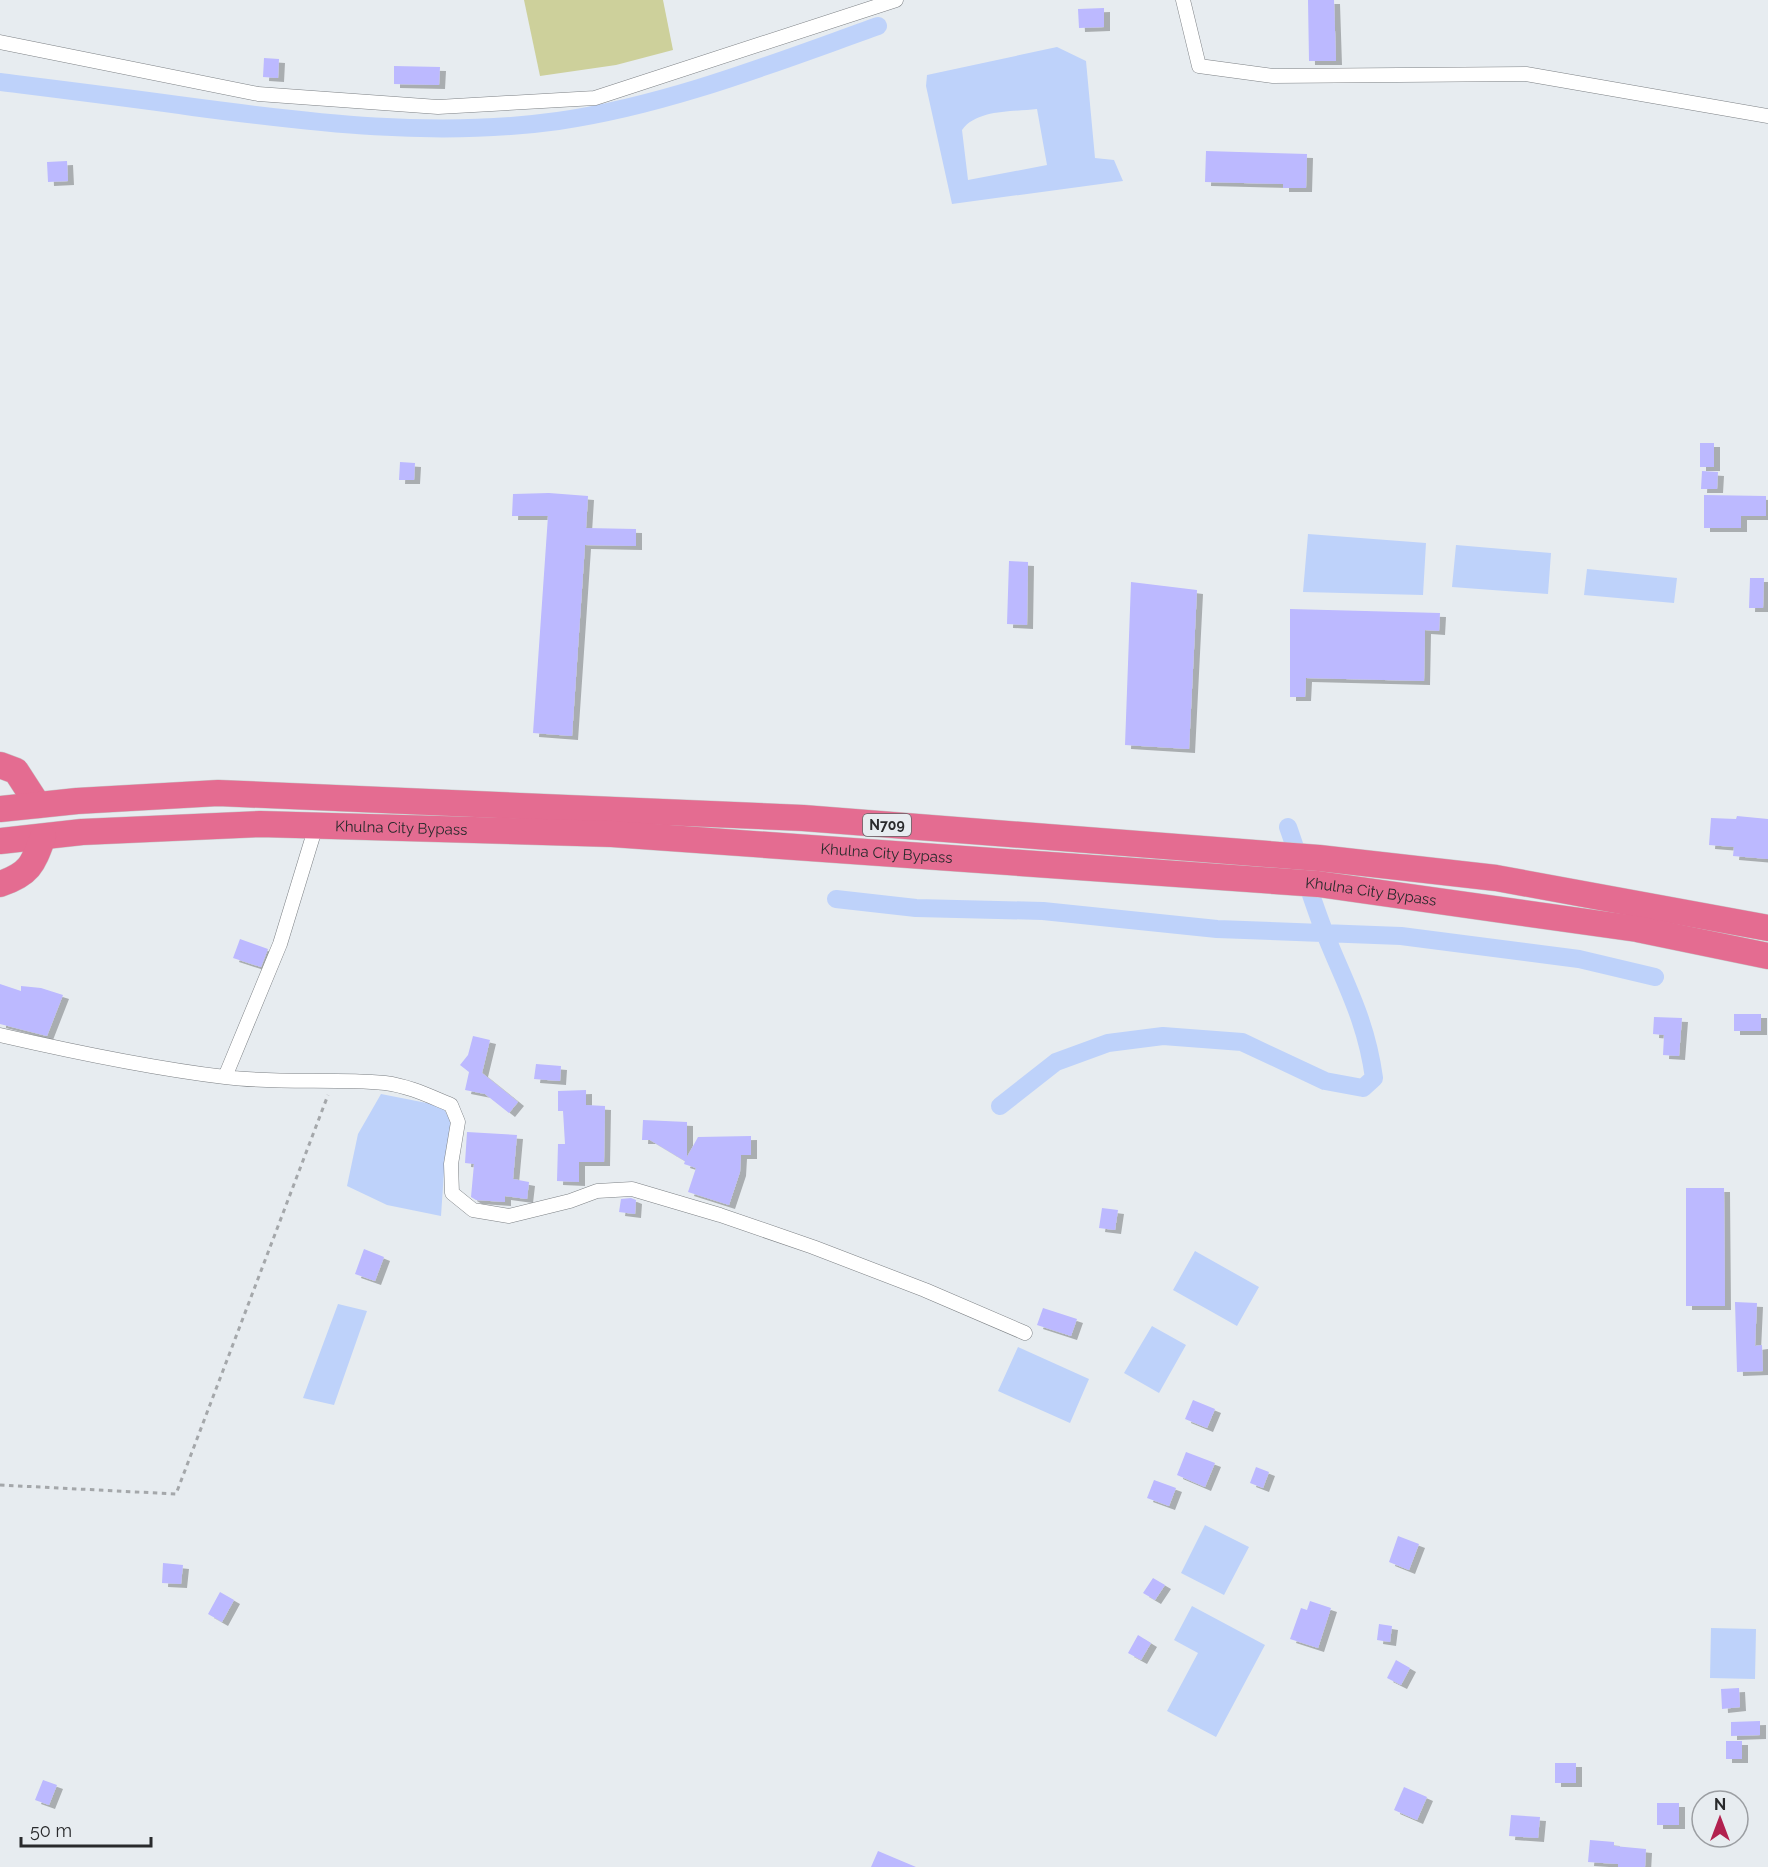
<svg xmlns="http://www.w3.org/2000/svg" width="1768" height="1867" font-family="Raleway,sans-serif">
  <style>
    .green { fill: #cdd09b }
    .water { fill: #bed2fa; fill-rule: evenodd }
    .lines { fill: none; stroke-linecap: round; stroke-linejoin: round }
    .canal { stroke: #bed2fa; stroke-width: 18 }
    .building { fill: #bcb9ff; filter: url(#shadow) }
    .street-casing { stroke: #7d8185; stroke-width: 15 }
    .highway-casing { stroke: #c7c8c8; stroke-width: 27 }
    .path { stroke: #a4a7aa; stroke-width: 3; stroke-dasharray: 4.5 4.5; stroke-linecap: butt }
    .street { stroke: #fff; stroke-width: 14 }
    .highway { stroke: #e46c91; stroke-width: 26 }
    .labels { text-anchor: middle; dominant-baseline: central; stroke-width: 5; stroke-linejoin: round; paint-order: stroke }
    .shield { fill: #e7ecf0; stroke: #626467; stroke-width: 1.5 }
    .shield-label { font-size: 14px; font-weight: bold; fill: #292a2c }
    .street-label { font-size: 15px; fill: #292a2c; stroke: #e7ecf0 }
  </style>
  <defs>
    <filter id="shadow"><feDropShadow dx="6" dy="4" stdDeviation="0" flood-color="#0004"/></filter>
  </defs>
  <rect width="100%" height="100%" fill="#e7ecf0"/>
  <path class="green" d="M524,0H663L673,50L616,65L540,76Z"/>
  <path class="water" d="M1057,47L1086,61L1095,158L1114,160L1123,181L952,204L926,86L927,75ZM1037,109L1047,165L968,180L962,130C977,109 1013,112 1037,109Z
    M1308,534L1426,543L1423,595L1303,592Z
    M1456,545L1551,553L1548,594L1452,587Z
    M1587,569L1677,578L1674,603L1584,595Z
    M381,1094L442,1106L453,1124L445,1157L441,1216L387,1205L347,1186L358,1134Z
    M1195,1251L1259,1287L1237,1326L1173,1290Z
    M338,1304L367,1311L334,1405L303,1398Z
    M1152,1326L1186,1345L1159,1393L1124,1373Z
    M1018,1347L1089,1379L1070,1423L998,1391Z
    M1205,1525L1249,1547L1224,1595L1181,1573Z
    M1192,1606L1265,1645L1216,1737L1167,1711L1198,1653L1174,1640Z
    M1711,1628L1756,1629L1755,1679L1710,1678Z"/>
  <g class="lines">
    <path class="canal" d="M0,82C64,90 129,98 193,107C314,123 436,138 558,121C668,105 774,63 878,26
      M836,899L916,908L1043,911L1217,929L1401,936L1579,959L1655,977
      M1000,1106L1056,1062L1108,1043L1163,1036L1242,1042L1325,1081L1363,1088L1374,1078C1366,1019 1345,984 1324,931C1311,897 1300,861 1288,827"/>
  </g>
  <path class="building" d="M1308,0H1334L1336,61H1309Z
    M1104,8V27L1079,28L1078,9Z
    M264,58L279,59L278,78L263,77Z
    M394,66L440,67L439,85L394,84Z
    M1206,151L1307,154L1306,188H1283V184L1205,182Z
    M67,161L68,181L48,182L47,162Z
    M1700,443H1714V467H1700Z
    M400,462L415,463L414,480H399Z
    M1702,471L1718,472L1717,489H1701Z
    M549,493L588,496L586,528L636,529V546L585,545L572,736L533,733L548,516H512L513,494Z
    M1704,495L1766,496V516H1741V528H1704Z
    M1009,561L1028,562L1027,625L1007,624Z
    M1750,578H1764L1763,608H1749Z
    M1131,582L1197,590L1189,749L1125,745Z
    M1290,609L1440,613L1439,631L1425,630L1424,681L1306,678L1305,697H1290Z
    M1737,816L1768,819V859L1733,856L1734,847L1709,845L1711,818L1736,819Z
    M240,939L268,949L261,967L233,958Z
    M0,984L21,991V986L41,988L63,995L47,1036L0,1024Z
    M1734,1014H1761V1031H1734Z
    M1654,1017L1682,1018L1679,1056L1663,1055L1664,1035L1653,1034Z
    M473,1036L490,1040L482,1073L518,1102L509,1113L485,1094L465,1090L469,1072L460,1065L468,1055Z
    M536,1064L561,1066L560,1081L534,1079Z
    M586,1090V1105L605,1106L604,1162H579V1182L557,1181L558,1144H565L563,1111H558V1091Z
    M643,1120L687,1122V1157L698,1137L751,1136V1155H741L740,1172L729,1205L688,1192L696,1168L684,1164L685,1161L650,1140H642Z
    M467,1132L517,1135L513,1179L529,1182L527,1199L505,1196V1202L476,1200L471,1197L474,1164L465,1163Z
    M1686,1188H1724L1725,1306H1686Z
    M631,1198L636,1200L635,1214L619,1212L621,1199Z
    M1102,1208L1118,1210L1115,1230L1099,1228Z
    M364,1249L384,1257L375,1281L355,1274Z
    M1735,1302L1757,1303L1755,1346L1762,1345L1763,1371L1737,1372Z
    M1043,1308L1077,1319L1071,1336L1037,1325Z
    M1193,1400L1215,1409L1207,1428L1185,1419Z
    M1186,1452L1215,1463L1205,1487L1177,1475Z
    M1256,1467L1269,1472L1263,1488L1250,1483Z
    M1154,1480L1176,1488L1169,1506L1147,1498Z
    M1398,1536L1419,1544L1409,1570L1389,1562Z
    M163,1563L183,1565L181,1584L162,1583Z
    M1153,1578L1165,1585L1155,1600L1143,1593Z
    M220,1592L234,1600L222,1622L208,1614Z
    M1310,1601L1331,1608L1318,1648L1290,1639L1301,1608L1307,1610Z
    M1379,1624L1392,1626L1390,1642L1377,1640Z
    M1138,1635L1151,1643L1141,1660L1128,1653Z
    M1396,1660L1410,1668L1401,1685L1387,1678Z
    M1739,1688L1740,1707L1722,1709L1721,1689Z
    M1760,1721V1735L1731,1736V1722Z
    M1726,1741H1742V1759H1726Z
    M1555,1763H1576V1783H1555Z
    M43,1780L57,1785L49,1805L35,1800Z
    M1404,1787L1427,1797L1417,1820L1394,1810Z
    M1657,1803H1679V1825H1657Z
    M1511,1815L1540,1817L1538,1838L1509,1836Z
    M1590,1840L1614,1842V1846L1646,1849L1645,1867H1618V1864L1588,1862Z
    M878,1851L916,1867H871Z"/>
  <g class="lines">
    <g class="street-casing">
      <path id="street" d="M1183,0L1199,66L1273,76L1526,74L1768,116
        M0,42L258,94L438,107L595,98L896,0
        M0,1035C74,1052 150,1068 225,1077C279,1084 332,1078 385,1083C409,1086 429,1096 451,1105L458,1122L451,1164L452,1193L473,1210L509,1216L570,1201L597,1191L632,1189L720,1215L813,1247L925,1290L1025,1333
        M225,1077L280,944L316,826"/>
    </g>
    <g class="highway-casing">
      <g id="highway">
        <path d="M0,765L16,771L38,805"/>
        <path d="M0,809L77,801L218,793L803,818L1319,858L1496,878L1768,928"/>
        <path id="s1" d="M0,841L82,832L260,824L612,834L1318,884L1637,929L1768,956"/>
        <path d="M0,884C30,874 33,864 43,837"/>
      </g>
    </g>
    <path class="path" d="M0,1485L176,1494L328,1095"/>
    <use href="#street" class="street"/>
    <use href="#highway" class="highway"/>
  </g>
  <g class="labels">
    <rect class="shield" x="863" y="814" width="48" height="22" rx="4.5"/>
    <g class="shield-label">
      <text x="887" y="825">N709</text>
    </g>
    <g class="street-label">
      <text stroke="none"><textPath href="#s1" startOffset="402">Khulna City Bypass</textPath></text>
      <text stroke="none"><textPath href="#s1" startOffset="888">Khulna City Bypass</textPath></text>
      <text stroke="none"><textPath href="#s1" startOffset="1374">Khulna City Bypass</textPath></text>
    </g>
  </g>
  <g transform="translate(1720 1819)"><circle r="28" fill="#e7ecf0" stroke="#9b9ea2" stroke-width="1.5"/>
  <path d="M0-4.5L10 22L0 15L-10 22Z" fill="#b2214f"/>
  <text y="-9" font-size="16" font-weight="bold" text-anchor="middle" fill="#292a2c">N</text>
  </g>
  <path d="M21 1837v9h130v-9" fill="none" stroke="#292a2c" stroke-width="3"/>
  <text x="30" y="1837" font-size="18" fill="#292a2c" stroke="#e7ecf0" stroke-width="4.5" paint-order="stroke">50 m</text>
</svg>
